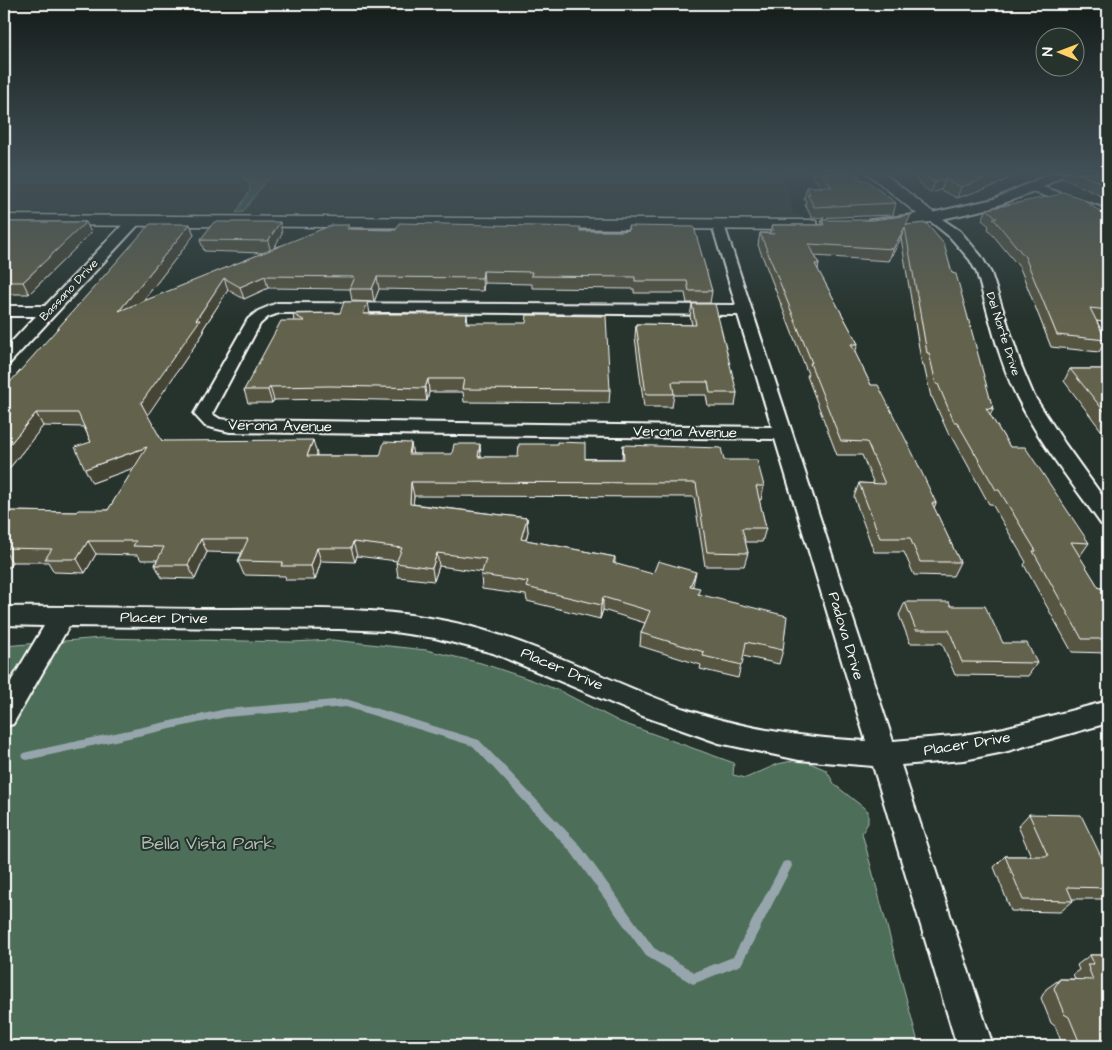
<svg xmlns="http://www.w3.org/2000/svg" width="1112" height="1050" font-family="'Architects Daughter',sans-serif">
  <style>
    .built { fill: #384137 }
    .green { fill: #4e6e59; stroke: #a6b6ac }
    .lines { fill: none; stroke-linecap: round; stroke-linejoin: round }
    .stream { fill: #97a6ad; fill-rule: evenodd }
    .street-casing { stroke: #fff; stroke-width: 4 }
    .secondary-casing { stroke: #fff; stroke-width: 3 }
    .street { fill: #26332d; fill-rule: evenodd }
    .secondary { fill: #26332d; fill-rule: evenodd }
    .wall { fill: #545442; stroke: #fff }
    .shaded-wall { fill: #454536; stroke: #fff }
    .building { fill: #62624d; stroke: #fff }
    .labels { text-anchor: middle; dominant-baseline: central; stroke-width: 4; stroke-linejoin: round; paint-order: stroke }
    .far-street-label { font-size: 12px; fill: #fff; stroke: #26332d }
    .street-label { font-size: 15px; fill: #fff; stroke: #26332d }
    .near-park-label { font-size: 18px; fill: #afbeb4; stroke: #26332d }
  </style>
  <rect width="100%" height="100%" fill="#26332d"/>
  <filter id="ink" filterUnits="userSpaceOnUse"><feTurbulence type="fractalNoise" baseFrequency=".02" numOctaves="2"/><feDisplacementMap in="SourceGraphic" scale="10" xChannelSelector="R" yChannelSelector="G"/><feConvolveMatrix kernelMatrix="1 2 1 2 8 2 1 2 1" color-interpolation-filters="sRGB"/></filter>
  <g filter="url(#ink)">
    <path class="built" d="M4,173H781L790,191L793,214L802,217L13,212L4,211Z"/>
    <path class="green" d="M246,173L276,174L265,182L243,212L236,213L250,190L249,184L243,178Z
      M101,638L292,642L333,640L426,650L481,663L532,680L560,691L620,722L734,763L733,775L746,778L778,764L801,759L826,770L835,785L868,811V823L862,833L919,1046H4V646Z"/>
    <g class="lines">
      <path class="stream" d="M346,699L479,740L579,844L654,948L694,972L733,957L783,862L787,861L791,862L792,866L741,965L693,984L646,956L571,852L473,746L346,707L226,717L27,760L24,759L22,756L24,753L27,752L226,709Z"/>
      <g class="street-casing">
        <path id="street" d="M1052,173H1067L1043,187L1108,210V218L1034,192L987,209L942,219L960,231L981,256L991,273L1021,365L1034,396L1065,444L1108,504V526L1101,524C1072,483 1039,442 1017,397C999,362 988,311 977,273L970,260L950,237L925,217L927,214L994,199Z
          M134,217L139,218L140,221L139,224L10,363L4,364V350L36,316H4V306H45L129,218Z
          M718,221L724,225L893,741L964,735L1004,728L1108,701V723L1004,752L964,760L901,765L993,1046H957L873,766L799,760L719,743L640,715L493,653L435,638L387,631L339,629L69,626L13,724L4,727V693L44,626L4,625V607C76,606 149,609 221,609C303,609 388,605 468,626C541,645 608,681 679,707C738,728 803,738 866,741L775,439L230,432L205,426L194,414L248,319L258,311L277,303L736,305L712,225ZM389,312L738,315L772,427L230,420L220,419L212,414L260,324L268,317L279,313Z"/>
      </g>
      <g class="secondary-casing">
        <path id="secondary" d="M867,173H884L939,217L937,220L931,222L873,229L867,228L865,224L867,220L917,214Z
          M4,215L810,220L816,221L818,225L816,229L810,230L4,225Z"/>
      </g>
      <use href="#street" class="street"/>
      <use href="#secondary" class="secondary"/>
    </g>
    <path class="wall" d="M811,173H855L861,180L896,203L893,215L812,218L805,205L806,201L804,198L807,187H821Z
      M911,173H1018L996,185L957,198L941,190L931,193L927,191Z
      M1064,173H1108V199L1062,178Z
      M987,209L1108,218V323L1097,321L1106,340L1099,352L1051,347L1020,268L988,229L989,226L982,220Z
      M822,220L908,225L952,273L993,409L990,415L1010,447L1089,543L1080,556H1079L1099,588H1108V653L1072,652L1024,565L1026,562L992,504H989L952,436L949,435L932,397H931L924,366H922L901,238L889,261L815,256L819,264L818,270L858,344L855,353L871,385L936,503L934,508L960,562L953,576L914,575L904,552H874L854,497L859,483L874,484L862,455H837L807,376L808,374L758,245L760,233H770L772,225H821Z
      M4,222H86L91,233L29,294H4Z
      M190,224L194,235L142,302L263,253L204,251L200,240L282,234L273,248L349,225L350,229L622,231L628,230V226L712,291L710,303H687L685,293H634V289L532,288V284L484,283L483,291L379,289L374,302L352,301L350,289L268,288L244,299L228,290L203,329L204,332L147,415L162,441L317,454L316,456H380L413,454L481,457L622,459L623,445L724,460L764,486L761,500H759L766,528L762,542H745L748,553L744,566H705L694,497L414,496L413,504L527,518L528,532L526,540L615,557V564L693,586L699,594L783,650L779,664L743,656L738,678L700,669L701,665L640,646L641,633L645,623L603,610L600,619L527,601L526,595L482,589L481,575L482,572L439,566L434,581L398,577L396,563L397,561L357,556L355,562L321,561L315,580H286L285,576L244,575L238,561L242,553L207,552L195,579L162,578L155,565L157,560H141L138,555L96,554L85,573L54,572L48,562H12L4,573V511L76,512L108,510L135,467L92,483L91,442L84,427L43,426L4,475V389Z
      M692,304L737,393L735,406H708L706,395H674L672,407H644L635,337L636,324L692,325L690,316Z
      M293,314H467L468,323L610,390L609,403L464,402L463,392H429L427,401L333,399L274,400L272,403H248L244,390L294,321Z
      M1070,369H1108V431L1101,430L1064,381Z
      M905,602L951,606L1003,643L1037,663L1028,676L955,675L942,643H910L899,615Z
      M1029,814L1108,871V895L1103,899H1072L1073,901L1060,912L1011,911L994,867L1005,856H1031L1018,826Z
      M1090,955H1108V1046H1063L1055,1026L1051,1023L1041,998L1046,989L1060,979H1075L1073,974L1079,970L1077,965Z"/>
    <path class="shaded-wall" d="M1001,173H1018L996,185L957,198L961,187Z
      M945,180L941,190L931,193L935,182Z
      M86,222L91,233L29,294L23,282Z
      M280,222L282,234L271,253L268,241Z
      M190,224L194,235L125,324L119,311Z
      M905,227L901,238L889,261L893,249Z
      M483,271L484,283L483,291L482,278Z
      M265,276L268,288L244,299L240,287Z
      M377,277L379,289L374,302L372,289Z
      M224,278L228,290L203,329L204,332L147,416L141,403Z
      M368,302L370,314H363Z
      M428,379L429,392L427,401L425,388Z
      M270,387L274,400L272,403L268,390Z
      M36,413L43,426L4,475V451Z
      M313,440L317,454L311,470L307,456Z
      M411,443L413,456L409,454Z
      M480,444L481,457H478Z
      M147,447L153,461L92,483L85,469Z
      M411,482L414,496L412,518L410,504Z
      M527,518L528,532L522,553L521,539Z
      M201,539L207,552L195,579L188,565Z
      M88,541L96,554L85,573L77,559Z
      M353,542L357,556L355,562L351,548Z
      M317,548L321,561L315,580L311,566Z
      M4,550L12,562L4,573Z
      M437,553L439,566L434,581L432,568Z
      M696,572L693,585L688,600L690,586Z
      M603,597V610L600,619L601,605Z"/>
    <path class="building" d="M821,173H855L861,180H866L896,203L814,207L807,194H810L807,187H832Z
      M924,173H1001L961,187L945,180L935,182L930,180Z
      M1078,173H1108V186Z
      M1063,192L1083,199L1108,218V310L1090,308L1106,340L1057,335L1025,257L993,218H997L987,209L1057,195Z
      M911,215L906,225L926,223L944,244L952,273L956,274L993,409L986,408L1010,447H1025L1089,543L1071,542L1099,588H1108V613H1107L1108,616V639H1082L1033,551H1036L999,490H996L957,422H954L938,384H936L929,353H927L905,227L893,249L809,244L819,264H815L858,344H851L871,385H878L914,456L936,503H932L960,562H920L910,538H880L859,483L885,484L867,442L841,441L810,363H812L760,233L774,234L772,225H824L822,220H872Z
      M4,222H86L23,282H4Z
      M214,222H280L268,241L200,240Z
      M399,223L580,227V231H622L629,230L628,226L694,227L712,291H689L687,281H635V277L531,276L532,272L483,271L482,278L377,277L372,289H350L355,277L265,276L240,287L224,278L196,320H200L141,403L162,441L313,440L307,456H380L384,442L411,443L409,454H452L454,444H480L478,457H518L519,444H557V442L585,443V459H624L623,445L721,448L724,460H757L764,486H756L766,528H742L748,553L707,552L696,483L411,482L410,504L527,518L521,539L615,557L613,563L653,574L658,561L696,572L690,586L700,588L698,594L787,616L783,650L746,642L742,665L703,656L704,652L641,633L650,611L603,597L601,605L526,587L528,582L481,575L486,559L437,553L432,568L396,563L402,548L353,542L351,548H317L311,566H281L283,562L238,561L248,539H201L188,565H155L164,547L133,546L136,541H88L77,559H45L52,549L4,548V511L76,512L78,510H108L147,447L85,469L75,447L91,442L78,413H36L4,451V389L150,224H190L119,311L332,225H349L347,229L396,230Z
      M344,302H368L363,314H467L466,323H526L527,315L606,316L610,390L462,389L464,379H428L425,388L330,386L270,387L268,390H244L281,321H305L293,314L340,313Z
      M692,304H715L737,393H710L708,382H672L674,394H646L636,324L696,325Z
      M1070,369H1108V416Z
      M905,602H949L951,606H985L1003,643H1027L1037,663L962,662L949,630H916Z
      M1029,814L1081,815L1108,871V888L1067,887L1073,901L1023,900L1005,856H1048Z
      M1090,955H1108V1046H1081L1069,1017L1064,1014L1054,988L1060,979L1093,980L1087,964H1094Z"/>
  </g>
  <linearGradient id="sky" x2="0" y2="1"><stop stop-color="#151c19"/><stop offset="0.54" stop-color="#415057"/><stop offset="1" stop-color="#415057" stop-opacity="0"/></linearGradient>
  <rect width="1112" height="320" fill="url(#sky)"/>
  <g class="labels">
    <g class="far-street-label">
      <text transform="translate(69 290) rotate(-47)">Bassano Drive</text>
      <text transform="translate(1003 334) rotate(72)">Del Norte Drive</text>
    </g>
    <g class="street-label">
      <text transform="translate(280 426) rotate(1)">Verona Avenue</text>
      <text transform="translate(685 432) rotate(1)">Verona Avenue</text>
      <text transform="translate(164 618) rotate(1)">Placer Drive</text>
      <text transform="translate(846 636) rotate(73)">Padova Drive</text>
      <text transform="translate(562 669) rotate(23)">Placer Drive</text>
      <text transform="translate(967 744) rotate(-9)">Placer Drive</text>
    </g>
    <g class="near-park-label">
      <text x="208" y="843">Bella Vista Park</text>
    </g>
  </g>
  <rect width="1112" height="1050" fill="none" stroke="#26332d" stroke-width="20"/>
  <rect x="10" y="10" width="1092" height="1030" fill="none" stroke="#fff" stroke-width="2" filter="url(#ink)"/>
  <g transform="translate(1060 52) rotate(271)"><circle r="24" fill="#26332d" stroke="#7d8581"/>
  <path d="M0-4L9 19L0 12L-9 19Z" fill="#ffd166"/>
  <text y="-8" font-size="14" font-weight="bold" text-anchor="middle" fill="#ffffff">N</text>
  </g>
</svg>
